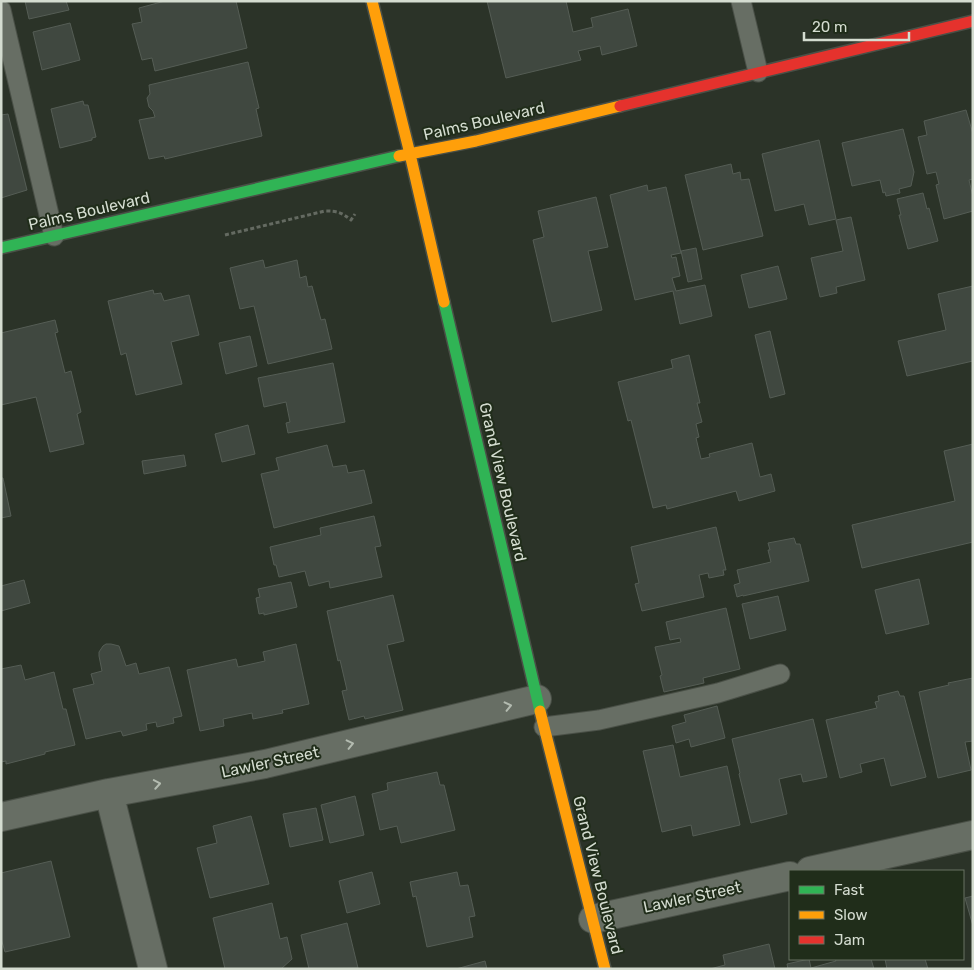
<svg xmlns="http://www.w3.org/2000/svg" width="974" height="970" font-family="Rubik,sans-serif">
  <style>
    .building { fill: #404840; stroke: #555d55 }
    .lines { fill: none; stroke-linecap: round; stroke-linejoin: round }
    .lane-casing { stroke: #4a5047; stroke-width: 21 }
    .street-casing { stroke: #4a5047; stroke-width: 30 }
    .fast-casing { stroke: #4a5047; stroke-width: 14 }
    .slow-casing { stroke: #4a5047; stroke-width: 14 }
    .jam-casing { stroke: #4a5047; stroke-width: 14 }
    .path { stroke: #646a61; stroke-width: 3; stroke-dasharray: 4 2.5; stroke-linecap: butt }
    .lane { stroke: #676e64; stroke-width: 19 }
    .street { stroke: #676e64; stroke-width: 28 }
    .fast { stroke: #30b455; stroke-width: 11 }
    .slow { stroke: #ff9f0a; stroke-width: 11 }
    .jam { stroke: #e5322d; stroke-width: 11 }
    .oneway { stroke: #b3bbb0 }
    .labels { text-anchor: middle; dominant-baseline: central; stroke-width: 4; stroke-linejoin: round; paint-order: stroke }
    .street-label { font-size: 16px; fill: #d4dcd0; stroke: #202d1a }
  </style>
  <rect width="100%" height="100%" fill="#2b3328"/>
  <path class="building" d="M25,1H66L69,10L29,19Z
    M165,1H236L247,48L155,71L152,58L142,60L132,24L142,22L139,8Z
    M487,1H566L573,32L593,27L591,18L628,9L637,46L602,55L600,46L578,51L581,60L506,78Z
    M70,23L80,60L42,70L33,32Z
    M248,62L259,108L256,109L262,136L165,159L164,156L149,159L139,120L155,117L153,111L149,107L147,98L150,94L149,85Z
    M83,101L84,105H88L96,137L92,138V140L60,148L51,109Z
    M966,110L973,134V179L969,180L973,197V211L944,219L936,185L939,184L936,172L927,174L918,137L927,135L924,121Z
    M8,114L27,190L1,198V115Z
    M903,129L914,172L911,186L899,189L900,193L886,196L885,192L883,193L880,180L852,186L842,143Z
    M819,140L836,219L809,225L804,204L775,211L762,154Z
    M731,164L733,174L740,172L741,180L749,179L763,236L703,250L685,175Z
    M647,185L648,191L666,187L681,253L671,255L672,258L676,257L680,276L672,278L676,291L705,285L712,316L680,324L673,291L635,300L610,195Z
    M923,193L927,209L929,208L938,241L908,249L899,215H901L897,199Z
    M596,197L608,247L588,251L602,310L552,322L533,240L544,237L538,211Z
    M851,217L865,280L836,287L837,293L820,297L811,258L843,251L836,220Z
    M696,248L702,279L688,282L681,251Z
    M263,260L265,268L297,260L300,278L306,276L308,287L312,286L321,320L325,319L332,349L268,364L254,306L240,309L230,268Z
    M778,266L787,299L749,308L741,275Z
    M973,286V361L907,376L898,341L946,330L938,294Z
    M153,290L154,294L161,293L164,301L189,295L199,335L171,342L182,384L136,395L126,353L121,355L108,301Z
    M55,320L58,332L55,333L65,373L71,371L81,412L77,414L84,444L50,452L36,397L1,405V333Z
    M770,331L785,394L770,398L755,335Z
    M250,336L257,366L226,374L219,343Z
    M689,355L700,403H697L702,422L696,424L699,437L696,438L701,459L710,457L709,454L752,443L760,477L771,474L775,491L739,501L736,491L667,509L666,505L653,508L631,420L628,421L618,382L673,368L671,360Z
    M333,363L345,422L288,433L286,423L290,422L286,402L264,407L258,378Z
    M248,425L255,454L222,462L215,434Z
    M973,444V542L862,568L852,525L955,501L944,451Z
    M327,445L333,467L346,465L348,473L364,470L372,503L274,528L261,474L279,470L276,458Z
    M184,455L186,466L144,474L142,461Z
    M1,478H3L11,516L1,518Z
    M374,516L381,546L375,547L382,577L330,588L329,581L309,586L305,571L279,577L276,565H274L270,547L321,535L320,528Z
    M716,527L726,570H723L724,575L709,578L708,573L699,575L704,597L642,611L635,584L639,583L631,547Z
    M794,538L796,544H800L809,581L743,596V595L737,597L734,585L740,583L737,570L771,562L768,550H770L768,543Z
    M919,579L929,624L886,634L875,590Z
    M24,580L30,603L1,611V586Z
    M291,582L297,607L264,615V613L259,614L256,598L260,597L258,589Z
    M393,595L404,641L387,645L403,710L365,719L364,716L349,720L342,691L347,690L340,660L338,661L327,611Z
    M778,596L786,630L750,639L742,604Z
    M726,608L740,669L703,678L704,683L664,692L660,676L662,675L655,647L681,642L680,638L670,640L666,622Z
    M106,644H111L119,646L126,666L136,663L139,674L169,667L182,716L173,718L174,723L157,727L156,722L146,724L147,730L123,736L121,731L86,739L73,689L94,684L91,674L102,671L99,656V652L103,646Z
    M296,644L309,704L282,710L283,713L253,719L252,713L223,719L224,726L200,731L187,670L236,659L238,667L265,661L263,652Z
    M21,665L25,680L54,672L63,709H66L75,745L45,752V754L6,764V761L1,762V669Z
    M973,678V741L965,742L971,770L938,778L919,692L949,685L948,683Z
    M898,691L900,696H904L926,777L891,786L884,758L860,764L862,772L840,778L826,720L877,708L875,702L879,701L878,696Z
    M717,706L725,738L691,747L689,739L676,743L672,726L686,722L684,715Z
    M813,719L827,777L803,782L801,774L779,779L787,814L751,823L739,774L740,773L732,739Z
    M673,745L680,777L727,766L740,825L693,836L691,825L662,832L643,751Z
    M437,772L440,785H444L455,830L401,843L397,826L380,830L372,794L388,790L387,783Z
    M355,796L364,835L330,843L321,805Z
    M316,808L323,840L290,847L283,814Z
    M251,816L269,884L210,898L197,848L217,843L213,826Z
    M51,861L70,937L5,952L1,938V873Z
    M372,872L380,904L347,913L339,881Z
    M457,872L460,886L468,885L475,916L469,917L473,937L427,947L416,896L413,897L410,882Z
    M973,896V926L965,898Z
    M272,903L280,939L287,937L292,959L281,969H225L213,918Z
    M347,923L358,968L309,969L301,935Z
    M769,944L775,969H710L725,965L723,955Z
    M809,959L811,968L836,961L835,959H871L874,969H788L787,964Z
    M885,959H927H925L928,969H887Z
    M485,961L487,969H456Z"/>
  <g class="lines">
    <g class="lane-casing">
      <path id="lane" d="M741,1L758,72
        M1,10L54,236
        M544,727L599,720L718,693L780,674"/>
    </g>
    <g class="street-casing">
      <path id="street" d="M109,793L153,969
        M1,817L109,793L265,764L537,699
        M810,871L973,835
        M593,919L790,876"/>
    </g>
    <g class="fast-casing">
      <path id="fast" d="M1,248L399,156
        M444,302L540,711"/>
    </g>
    <g class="slow-casing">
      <path id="slow" d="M372,1L410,154L444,302
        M399,156L476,141L620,106
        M540,711L605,969"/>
    </g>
    <g class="jam-casing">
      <path id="jam" d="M620,106L973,21"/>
    </g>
    <path class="path" d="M225,235L325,211C337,211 341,212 351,220L355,214"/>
    <use href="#lane" class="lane"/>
    <use href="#street" class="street"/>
    <use href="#fast" class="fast"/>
    <use href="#slow" class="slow"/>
    <use href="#jam" class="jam"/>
  </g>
  <defs><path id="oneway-chevron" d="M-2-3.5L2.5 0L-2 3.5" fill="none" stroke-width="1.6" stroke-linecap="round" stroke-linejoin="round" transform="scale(1.25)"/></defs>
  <g class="oneway">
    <use href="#oneway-chevron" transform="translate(508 706) rotate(-13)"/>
    <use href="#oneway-chevron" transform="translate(350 744) rotate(-13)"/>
    <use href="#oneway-chevron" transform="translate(157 784) rotate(-10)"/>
  </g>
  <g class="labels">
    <g class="street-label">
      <text transform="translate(484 121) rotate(-13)">Palms Boulevard</text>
      <text transform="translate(89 211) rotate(-13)">Palms Boulevard</text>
      <text transform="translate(503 482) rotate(77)">Grand View Boulevard</text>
      <text transform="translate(270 762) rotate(-12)">Lawler Street</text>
      <text transform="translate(598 875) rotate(76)">Grand View Boulevard</text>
      <text transform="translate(692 897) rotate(-12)">Lawler Street</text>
    </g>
  </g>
  <rect width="974" height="970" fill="none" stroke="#d4dcd0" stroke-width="5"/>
  <rect x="789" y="870" width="175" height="90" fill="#202d1a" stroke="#687363"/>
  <rect x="799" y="886" width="25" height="8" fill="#30b455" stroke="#687363"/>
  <text x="834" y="895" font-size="15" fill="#d4dcd0">Fast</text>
  <rect x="799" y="911" width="25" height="8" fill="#ff9f0a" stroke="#687363"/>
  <text x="834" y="920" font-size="15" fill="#d4dcd0">Slow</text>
  <rect x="799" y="936" width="25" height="8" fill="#e5322d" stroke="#687363"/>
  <text x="834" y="945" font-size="15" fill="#d4dcd0">Jam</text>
  <path d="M804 32v8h105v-8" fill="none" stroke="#d4dcd0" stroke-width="2.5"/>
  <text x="812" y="32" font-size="15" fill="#d4dcd0" stroke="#202d1a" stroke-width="4" paint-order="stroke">20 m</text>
</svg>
